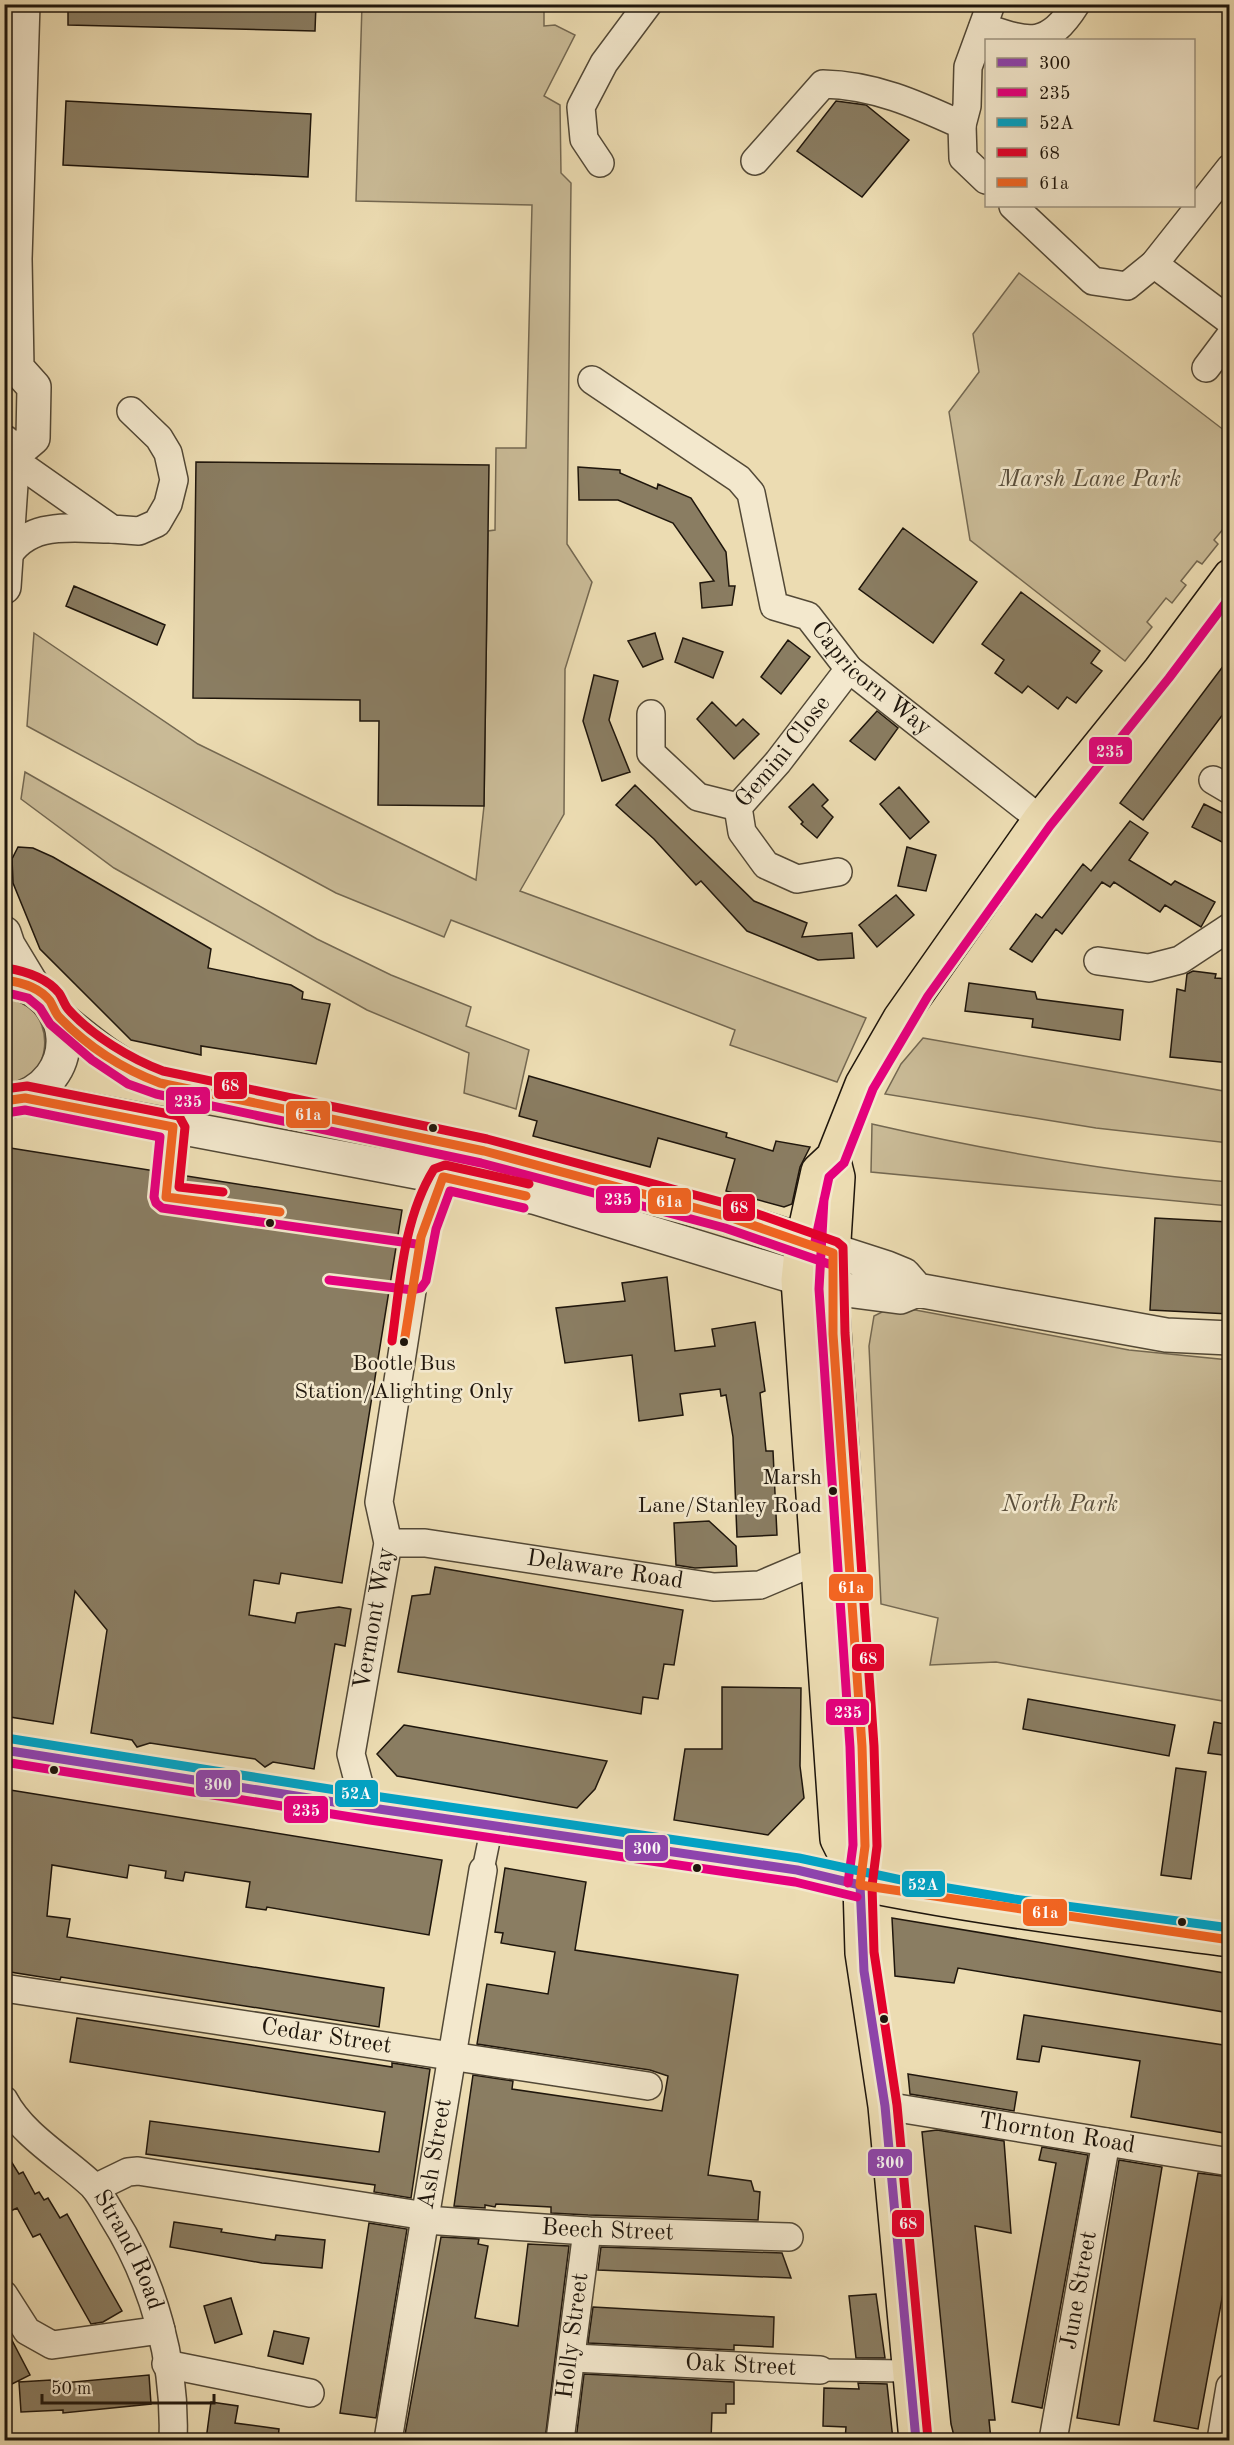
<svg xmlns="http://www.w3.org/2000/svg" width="1234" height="2445" font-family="'Old Standard TT',serif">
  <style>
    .green { fill: #c9ba96; stroke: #746851; stroke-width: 1.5 }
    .building { fill: #8a7d62; stroke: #1f160c; stroke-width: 1.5 }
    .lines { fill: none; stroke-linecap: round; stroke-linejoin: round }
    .pedestrian-casing { stroke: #524836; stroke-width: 24 }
    .minor-casing { stroke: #524836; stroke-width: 30 }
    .tertiary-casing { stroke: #524836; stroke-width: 36 }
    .primary-casing { stroke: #1f160c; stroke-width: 36 }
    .pedestrian { stroke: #f3e8cd; stroke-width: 21 }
    .minor { stroke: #f3e8cd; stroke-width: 27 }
    .tertiary { stroke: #f3e8cd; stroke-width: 33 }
    .primary { stroke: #ecdcb2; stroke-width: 33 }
    .bus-1-casing { stroke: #f3e8cd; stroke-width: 14 }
    .bus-2-casing { stroke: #f3e8cd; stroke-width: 14 }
    .bus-3-casing { stroke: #f3e8cd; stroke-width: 14 }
    .bus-4-casing { stroke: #f3e8cd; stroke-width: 14 }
    .bus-5-casing { stroke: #f3e8cd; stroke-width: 14 }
    .bus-1 { stroke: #8e44ad; stroke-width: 9 }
    .bus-2 { stroke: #e5007d; stroke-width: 9 }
    .bus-3 { stroke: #02a2c4; stroke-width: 9 }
    .bus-4 { stroke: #e4002b; stroke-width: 9 }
    .bus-5 { stroke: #f26522; stroke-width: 9 }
    .bus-dot { fill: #1f160c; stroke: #f3e8cd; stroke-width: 2 }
    .labels { text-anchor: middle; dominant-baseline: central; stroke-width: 5; stroke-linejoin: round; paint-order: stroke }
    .bus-label { font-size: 22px; fill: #1f160c; stroke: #f3e8cd }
    .park-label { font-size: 24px; font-style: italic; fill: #5a4f3c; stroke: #f3e8cd }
    .street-label { font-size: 24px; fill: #1f160c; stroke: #f3e8cd }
    .line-badge { stroke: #f3e8cd; stroke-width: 2 }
    .badge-label { font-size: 16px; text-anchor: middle; font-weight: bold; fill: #fff }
  </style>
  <rect width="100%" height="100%" fill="#ecdcb2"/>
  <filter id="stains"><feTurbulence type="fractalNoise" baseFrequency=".00333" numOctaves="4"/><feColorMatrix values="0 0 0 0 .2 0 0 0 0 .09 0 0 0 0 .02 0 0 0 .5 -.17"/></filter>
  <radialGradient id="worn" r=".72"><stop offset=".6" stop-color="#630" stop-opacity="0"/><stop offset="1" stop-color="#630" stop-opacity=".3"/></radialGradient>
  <path class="green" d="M362,5H544V26L555,25L575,35L544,96L560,105L561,173L571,183L567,544L592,582L565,669L564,814L520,891L866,1018L837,1082L730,1045L735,1030L451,920L444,937L336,893L27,726L34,633L198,744L476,880L484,806L488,531L495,530L496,448H526L532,205L356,201Z
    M1019,273L1229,434V522L1214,540L1218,544L1202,564L1197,561L1181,581L1186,585L1172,603L1166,598L1147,622L1152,627L1125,661L970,540L949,412L979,372L973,334Z
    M25,772L317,939L391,975L471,1007L466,1026L529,1050L516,1109L464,1093L469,1053L367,1010L114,868L21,799Z
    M4,997C14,1000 22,1002 30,1008C52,1027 49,1068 23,1081C17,1084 10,1085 4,1086Z
    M923,1038L1229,1092V1143L1096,1128L885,1094L901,1064Z
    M872,1124C990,1151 1108,1172 1229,1182V1206L871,1172Z
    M894,1306L1129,1350L1229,1360V1702L996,1662L930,1665L938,1618L881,1604L869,1346L874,1316Z"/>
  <path class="building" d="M68,4H316L315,31L68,25Z
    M66,101L311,114L308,177L63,165Z
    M836,101L866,105L909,140L862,197L797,151Z
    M196,462L489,465L484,806L378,805L379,721H360V700L193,698Z
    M578,467L620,470V473L657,489L658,484L691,498L726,552L729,586H735L732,605L702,608L700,583L714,581L673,523L618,500H579Z
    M903,528L977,582L933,643L859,589Z
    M74,586L165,625L157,645L66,606Z
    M1021,592L1100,651L1091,663L1102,671L1076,703L1067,697L1058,709L1028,686L1022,693L995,673L1004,660L982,644Z
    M655,633L663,659L643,667L628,641Z
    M683,638L723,652L713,678L675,662Z
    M788,640L810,657L781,694L761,677Z
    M1230,657V705L1143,820L1120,803Z
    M594,675L618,681L609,720L630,772L602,781L583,721Z
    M712,702L736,726L743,719L759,734L734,759L697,719Z
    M877,711L898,728L875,760L850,741Z
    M813,784L828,800L822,806L833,817L817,838L801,824L803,822L789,807Z
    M635,785L754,901L807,923L802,937L852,933L854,958L818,960L747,931L701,881L696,885L654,839L616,805Z
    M899,787L929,822L910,839L880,804Z
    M1204,804L1230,817V846L1192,827Z
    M1130,821L1148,833L1129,860L1171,885L1175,881L1215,902L1201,927L1165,905L1160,912L1114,882L1110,887L1102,882L1062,934L1056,929L1032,962L1010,949L1036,914L1042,918L1083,864L1091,871Z
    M18,847L33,848L53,857L211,949L208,968L291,985L303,992L302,999L330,1004L316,1064L201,1046V1055L131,1040L40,949L13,883L12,859Z
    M907,847L936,855L926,891L898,886Z
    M896,895L914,915L877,947L859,925Z
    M1193,971L1216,974L1215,978L1230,979V1063L1170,1057L1177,989L1185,991L1187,974Z
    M969,983L1035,992L1037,999L1123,1010L1120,1040L1032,1027L1033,1019L965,1011Z
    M529,1076L727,1133L726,1137L773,1151L776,1141L810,1147L800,1167L792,1204L784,1207L726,1191L735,1159L658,1138L650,1167L533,1136L537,1121L519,1116Z
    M4,1147L402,1210L342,1583L281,1573L279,1584L254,1580L249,1615L295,1623L297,1613L339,1607L351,1609L345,1646L335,1644L314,1769L273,1762L265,1767L255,1759L150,1743L137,1747L132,1740L91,1733L107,1630L75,1591L53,1724L4,1716Z
    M1155,1218L1230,1222V1314L1150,1310Z
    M667,1277L675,1351L715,1346L712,1329L755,1322L765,1391L760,1393L766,1451H773L777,1535L737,1537L733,1437L726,1395L721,1396L720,1389L680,1394L683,1415L639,1421L632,1355L565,1363L556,1308L625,1301L622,1283Z
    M709,1521L736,1546L737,1566L695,1568L676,1565L674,1523Z
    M435,1567L683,1610L674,1665L664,1664L658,1699L643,1697L641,1714L398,1672L412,1596L430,1594Z
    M722,1687L801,1688L800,1766L804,1798L768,1835L674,1820L685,1749H722Z
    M1028,1699L1175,1725L1169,1756L1023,1729Z
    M1214,1722L1230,1725V1756L1208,1753Z
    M404,1725L607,1761L595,1789L577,1808L397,1776L377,1754Z
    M1176,1768L1206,1772L1191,1879L1161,1875Z
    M4,1789L442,1860L429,1935L267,1907L266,1910L246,1907L250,1882L185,1872L183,1881L165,1878L166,1871L129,1865L127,1878L52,1865L47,1916L70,1919L67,1937L384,1988L379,2027L61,1977L60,1980L4,1971Z
    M505,1868L586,1882L575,1950L738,1975L708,2175L751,2181L754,2191L760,2192L758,2220L588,2215L551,2213V2207L496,2204L495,2207L485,2205V2208L454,2206L473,2075L513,2081L512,2089L662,2111L668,2076L650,2070L477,2044L487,1984L548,1994L555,1952L501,1943L503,1933L495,1932Z
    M892,1918L1230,1974V2013L958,1968L954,1983L895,1976Z
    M1024,2015L1230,2046V2134L1131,2117L1140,2061L1042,2046L1039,2062L1017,2059Z
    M77,2018L392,2067V2063L430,2069L411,2198L374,2192L375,2185L146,2154L150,2121L379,2152L385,2112L70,2062Z
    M908,2074L1017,2092L1014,2111L910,2094Z
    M937,2130L1004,2141L1011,2233L975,2226L995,2420H989L991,2440H955L951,2424L922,2132Z
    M1042,2147L1088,2155L1042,2408L1012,2402L1056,2163L1039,2160Z
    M4,2150L19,2174L23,2172L35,2194L39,2192L44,2200L48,2198L60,2218L67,2214L122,2311L103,2322L91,2324L40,2234L33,2237L17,2208L4,2214Z
    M1119,2160L1162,2167L1119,2425L1077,2418Z
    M1198,2173L1230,2177V2255L1198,2429L1154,2421Z
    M174,2222L222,2229L221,2232L275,2240L276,2235L325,2240L322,2268L262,2263L170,2247Z
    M369,2223L407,2229L376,2418L340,2413Z
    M441,2237L479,2239L478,2244L488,2246L475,2318L518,2326L528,2244L569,2246L545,2440H404Z
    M601,2247L782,2253L791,2278L598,2270Z
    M876,2294L885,2358H856L849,2296Z
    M231,2298L242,2334L215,2343L204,2306Z
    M593,2307L774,2317L773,2347L734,2345V2350L588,2343Z
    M4,2325L30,2375L4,2388Z
    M274,2331L309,2338L303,2364L268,2356Z
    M584,2374L734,2382V2404H726V2413H712L711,2440H576Z
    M149,2375L151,2404L63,2413V2410L21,2412L19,2382L51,2380L52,2384Z
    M858,2383L887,2384L893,2440H845L846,2427L823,2426L824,2388L859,2389Z
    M211,2402L238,2406L235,2423L279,2429L278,2440H206Z"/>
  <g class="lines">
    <g class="pedestrian-casing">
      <path id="pedestrian" d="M483,1870L492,1826
        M820,2370L908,2371"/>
    </g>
    <g class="minor-casing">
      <g id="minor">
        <path d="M983,27C1028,42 1047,50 1076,4"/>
        <path d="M962,125L967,106L968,67L991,4"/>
        <path d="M755,161L823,84C874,85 916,104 962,125L963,158L986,180"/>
        <path d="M600,163L584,139L581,107L604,63L648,4"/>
        <path d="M1013,206L1093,281L1127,286L1154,264L1230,168"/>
        <path d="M1154,264L1230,321"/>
        <path d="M1206,368L1230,336"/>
        <path id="s1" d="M592,380L739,479L751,493L774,606L808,616L849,669L1040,819"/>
        <path d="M4,458L28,470L112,529L139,531L157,523L168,504L174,480L168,453L159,438L131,411"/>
        <path d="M6,559C29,519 73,529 112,529"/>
        <path d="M651,714V753L698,797L738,807"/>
        <path d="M1213,780L1230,790"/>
        <path id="s2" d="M838,872L797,879L766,865L742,832L738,807L778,762L849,669"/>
        <path d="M1098,961L1149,968L1180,960L1230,927"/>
        <path id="s3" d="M388,1543H425L714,1587L760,1585L819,1560"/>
        <path id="s4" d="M372,1808L359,1784L351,1754L388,1543L379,1502L414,1278L421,1232L430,1202L443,1177L445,1142"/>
        <path id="s5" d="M4,1988L648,2086"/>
        <path id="s6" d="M4,2100C23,2136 65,2159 93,2186C101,2195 107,2207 113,2217C154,2282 176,2363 173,2440"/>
        <path id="s7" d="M885,2106L1230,2162"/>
        <path d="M95,2188L128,2172L138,2171L426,2216"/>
        <path id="s8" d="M425,2220L587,2231L789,2237"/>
        <path d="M4,2295L27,2331L52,2345L161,2330"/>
        <path id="s9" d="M573,2358L820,2370"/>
        <path d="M166,2364L310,2393"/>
        <path id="s10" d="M388,2440L483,1870"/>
        <path id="s11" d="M560,2440L587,2231"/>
        <path id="s12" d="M1053,2440L1106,2142"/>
        <path d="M1221,2440L1230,2387"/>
      </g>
    </g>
    <g class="tertiary-casing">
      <path id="tertiary" d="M4,442L13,455L4,587
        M13,455L33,438L34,387L17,368L15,259L23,4
        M4,933L8,945L34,988
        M4,980C79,990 84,1084 11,1101
        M58,1016C91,1043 120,1068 160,1083L484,1151L729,1217L887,1268L904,1275L917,1290
        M25,1098L443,1177L537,1198L831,1288L900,1297L917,1290L1166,1335L1230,1338"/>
    </g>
    <g class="primary-casing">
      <path id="primary" d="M833,1157L838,1177L831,1288L862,1746L865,1846L860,1885L862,1953L885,2106L916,2440
        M4,1750L372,1808L797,1870C939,1904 1085,1921 1230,1940
        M860,1885L837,1839L798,1280L802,1243L818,1171L833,1157L862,1084L900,1018L1040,819L1160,670L1230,576"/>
    </g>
    <use href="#pedestrian" class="pedestrian"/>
    <use href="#minor" class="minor"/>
    <use href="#tertiary" class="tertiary"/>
    <use href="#primary" class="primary"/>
    <g class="bus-1-casing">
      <path id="bus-1" d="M4,1750L372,1808L797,1870L860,1885
        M860,1885L864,1971L885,2106L916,2440"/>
    </g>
    <g class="bus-2-casing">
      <path id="bus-2" d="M4,992L28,998L40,1008L50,1024L92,1060L128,1084L156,1094L481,1163L725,1228L829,1264
        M6,1113L25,1110L160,1137L154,1197L156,1203L162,1208L416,1244
        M824,1199L819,1289L850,1747L853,1845L848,1883
        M814,1246L829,1177L844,1163L873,1089L928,996L1050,826L1169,678L1230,597
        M329,1280L413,1290L421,1288L426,1281L436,1229L450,1191L524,1208
        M4,1762L370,1820L795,1882L857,1897"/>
    </g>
    <g class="bus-3-casing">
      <path id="bus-3" d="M6,1738L374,1796L799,1858L906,1881L1014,1899L1230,1928"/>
    </g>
    <g class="bus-4-casing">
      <path id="bus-4" d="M6,968C25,971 46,977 59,993C62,997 64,1004 68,1009C91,1035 131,1059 163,1071L487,1139L732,1205L837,1242L843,1247L845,1333L874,1746L877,1846L872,1886L874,1952L897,2105L928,2439
        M4,1089L27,1086L179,1116L185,1127L179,1187L223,1192
        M392,1341C400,1284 403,1219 434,1169L445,1165L529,1184"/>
    </g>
    <g class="bus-5-casing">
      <path id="bus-5" d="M4,980C21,982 39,987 50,1001C53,1006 55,1013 59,1017C87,1046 123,1069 160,1083L484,1151L729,1217L833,1253V1334L862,1746L865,1846L860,1885
        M4,1101L25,1098L173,1127L166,1197L280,1212
        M404,1343L421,1237L443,1177L526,1196
        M860,1885L1230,1940"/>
    </g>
    <use href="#bus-1" class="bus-1"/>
    <use href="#bus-2" class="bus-2"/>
    <use href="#bus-3" class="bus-3"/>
    <use href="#bus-4" class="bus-4"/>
    <use href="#bus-5" class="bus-5"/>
  </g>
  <g class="bus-dot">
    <circle cx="433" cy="1128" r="5"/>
    <circle cx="270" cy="1223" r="5"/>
    <circle cx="404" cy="1342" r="5"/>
    <circle cx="833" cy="1491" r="5"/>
    <circle cx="54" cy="1770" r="5"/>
    <circle cx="697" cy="1868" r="5"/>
    <circle cx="1182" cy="1922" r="5"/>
    <circle cx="884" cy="2019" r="5"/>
  </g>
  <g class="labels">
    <g class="bus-label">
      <text x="404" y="1364">Bootle Bus<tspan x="404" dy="28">Station/Alighting Only</tspan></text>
      <text x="822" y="1478" text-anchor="end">Marsh<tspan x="822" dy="28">Lane/Stanley Road</tspan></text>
    </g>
    <g class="park-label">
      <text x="1090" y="480">Marsh Lane Park</text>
      <text x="1060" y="1505">North Park</text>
    </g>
    <g class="street-label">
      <text stroke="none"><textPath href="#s1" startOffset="436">Capricorn Way</textPath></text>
      <text stroke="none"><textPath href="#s2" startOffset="213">Gemini Close</textPath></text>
      <text stroke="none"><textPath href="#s3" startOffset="219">Delaware Road</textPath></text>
      <text stroke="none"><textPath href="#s4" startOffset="196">Vermont Way</textPath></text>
      <text stroke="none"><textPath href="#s5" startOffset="326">Cedar Street</textPath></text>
      <text stroke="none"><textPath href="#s7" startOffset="174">Thornton Road</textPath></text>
      <text stroke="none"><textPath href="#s10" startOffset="290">Ash Street</textPath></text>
      <text stroke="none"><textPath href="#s8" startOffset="183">Beech Street</textPath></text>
      <text stroke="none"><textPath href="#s6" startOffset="198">Strand Road</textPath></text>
      <text stroke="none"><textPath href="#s12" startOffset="152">June Street</textPath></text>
      <text stroke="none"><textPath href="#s11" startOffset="105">Holly Street</textPath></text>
      <text stroke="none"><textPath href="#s9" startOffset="168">Oak Street</textPath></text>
    </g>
  </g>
  <g class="line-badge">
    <rect x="1088" y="736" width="45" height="29" rx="6" fill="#e5007d"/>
    <rect x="213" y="1071" width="35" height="29" rx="6" fill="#e4002b"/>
    <rect x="165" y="1086" width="46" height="29" rx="6" fill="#e5007d"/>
    <rect x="285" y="1100" width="46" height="29" rx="6" fill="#f26522"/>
    <rect x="595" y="1185" width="46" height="29" rx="6" fill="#e5007d"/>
    <rect x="647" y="1187" width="45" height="28" rx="6" fill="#f26522"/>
    <rect x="722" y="1193" width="34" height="29" rx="6" fill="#e4002b"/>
    <rect x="828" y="1573" width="46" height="29" rx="6" fill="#f26522"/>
    <rect x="851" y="1643" width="34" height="29" rx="6" fill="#e4002b"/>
    <rect x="825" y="1698" width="45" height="28" rx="6" fill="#e5007d"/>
    <rect x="195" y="1769" width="46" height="29" rx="6" fill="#8e44ad"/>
    <rect x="334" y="1779" width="45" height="29" rx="6" fill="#02a2c4"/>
    <rect x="283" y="1795" width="46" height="29" rx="6" fill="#e5007d"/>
    <rect x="624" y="1834" width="45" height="28" rx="6" fill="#8e44ad"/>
    <rect x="901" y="1870" width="45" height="28" rx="6" fill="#02a2c4"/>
    <rect x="1022" y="1898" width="46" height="29" rx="6" fill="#f26522"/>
    <rect x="867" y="2148" width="46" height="29" rx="6" fill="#8e44ad"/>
    <rect x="891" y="2209" width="34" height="29" rx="6" fill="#e4002b"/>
  </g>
  <g class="badge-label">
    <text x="1110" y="757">235</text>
    <text x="230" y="1091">68</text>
    <text x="188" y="1107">235</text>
    <text x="308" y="1120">61a</text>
    <text x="618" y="1205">235</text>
    <text x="669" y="1207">61a</text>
    <text x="739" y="1213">68</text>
    <text x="851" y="1593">61a</text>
    <text x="868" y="1664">68</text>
    <text x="848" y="1718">235</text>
    <text x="218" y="1790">300</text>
    <text x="356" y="1799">52A</text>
    <text x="306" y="1816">235</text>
    <text x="647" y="1854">300</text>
    <text x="923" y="1890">52A</text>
    <text x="1045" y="1918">61a</text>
    <text x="890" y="2168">300</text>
    <text x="908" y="2229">68</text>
  </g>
  <rect width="1234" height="2445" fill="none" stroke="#ecdcb2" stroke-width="24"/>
  <rect x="6" y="6" width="1222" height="2433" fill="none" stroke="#1f160c" stroke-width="3"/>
  <rect x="12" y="12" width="1210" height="2421" fill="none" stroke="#1f160c" stroke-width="1.5"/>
  <rect x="985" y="39" width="210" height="168" fill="#f3e8cd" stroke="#9e9480" stroke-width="1.5"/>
  <rect x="997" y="58" width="30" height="9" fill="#8e44ad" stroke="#9e9480" stroke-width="1.5"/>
  <text x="1039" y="69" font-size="18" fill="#1f160c">300</text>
  <rect x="997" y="88" width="30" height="9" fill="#e5007d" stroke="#9e9480" stroke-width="1.5"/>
  <text x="1039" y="99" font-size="18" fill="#1f160c">235</text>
  <rect x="997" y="118" width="30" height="9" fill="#02a2c4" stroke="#9e9480" stroke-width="1.5"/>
  <text x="1039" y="129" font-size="18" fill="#1f160c">52A</text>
  <rect x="997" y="148" width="30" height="9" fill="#e4002b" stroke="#9e9480" stroke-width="1.5"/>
  <text x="1039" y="159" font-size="18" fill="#1f160c">68</text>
  <rect x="997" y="178" width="30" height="9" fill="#f26522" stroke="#9e9480" stroke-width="1.5"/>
  <text x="1039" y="189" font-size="18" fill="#1f160c">61a</text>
  <path d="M42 2394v9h172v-9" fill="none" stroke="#1f160c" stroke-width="3"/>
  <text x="51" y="2394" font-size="18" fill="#1f160c" stroke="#f3e8cd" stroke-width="4.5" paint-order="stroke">50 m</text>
  <rect width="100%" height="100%" filter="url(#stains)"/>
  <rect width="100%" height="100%" fill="url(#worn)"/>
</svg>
